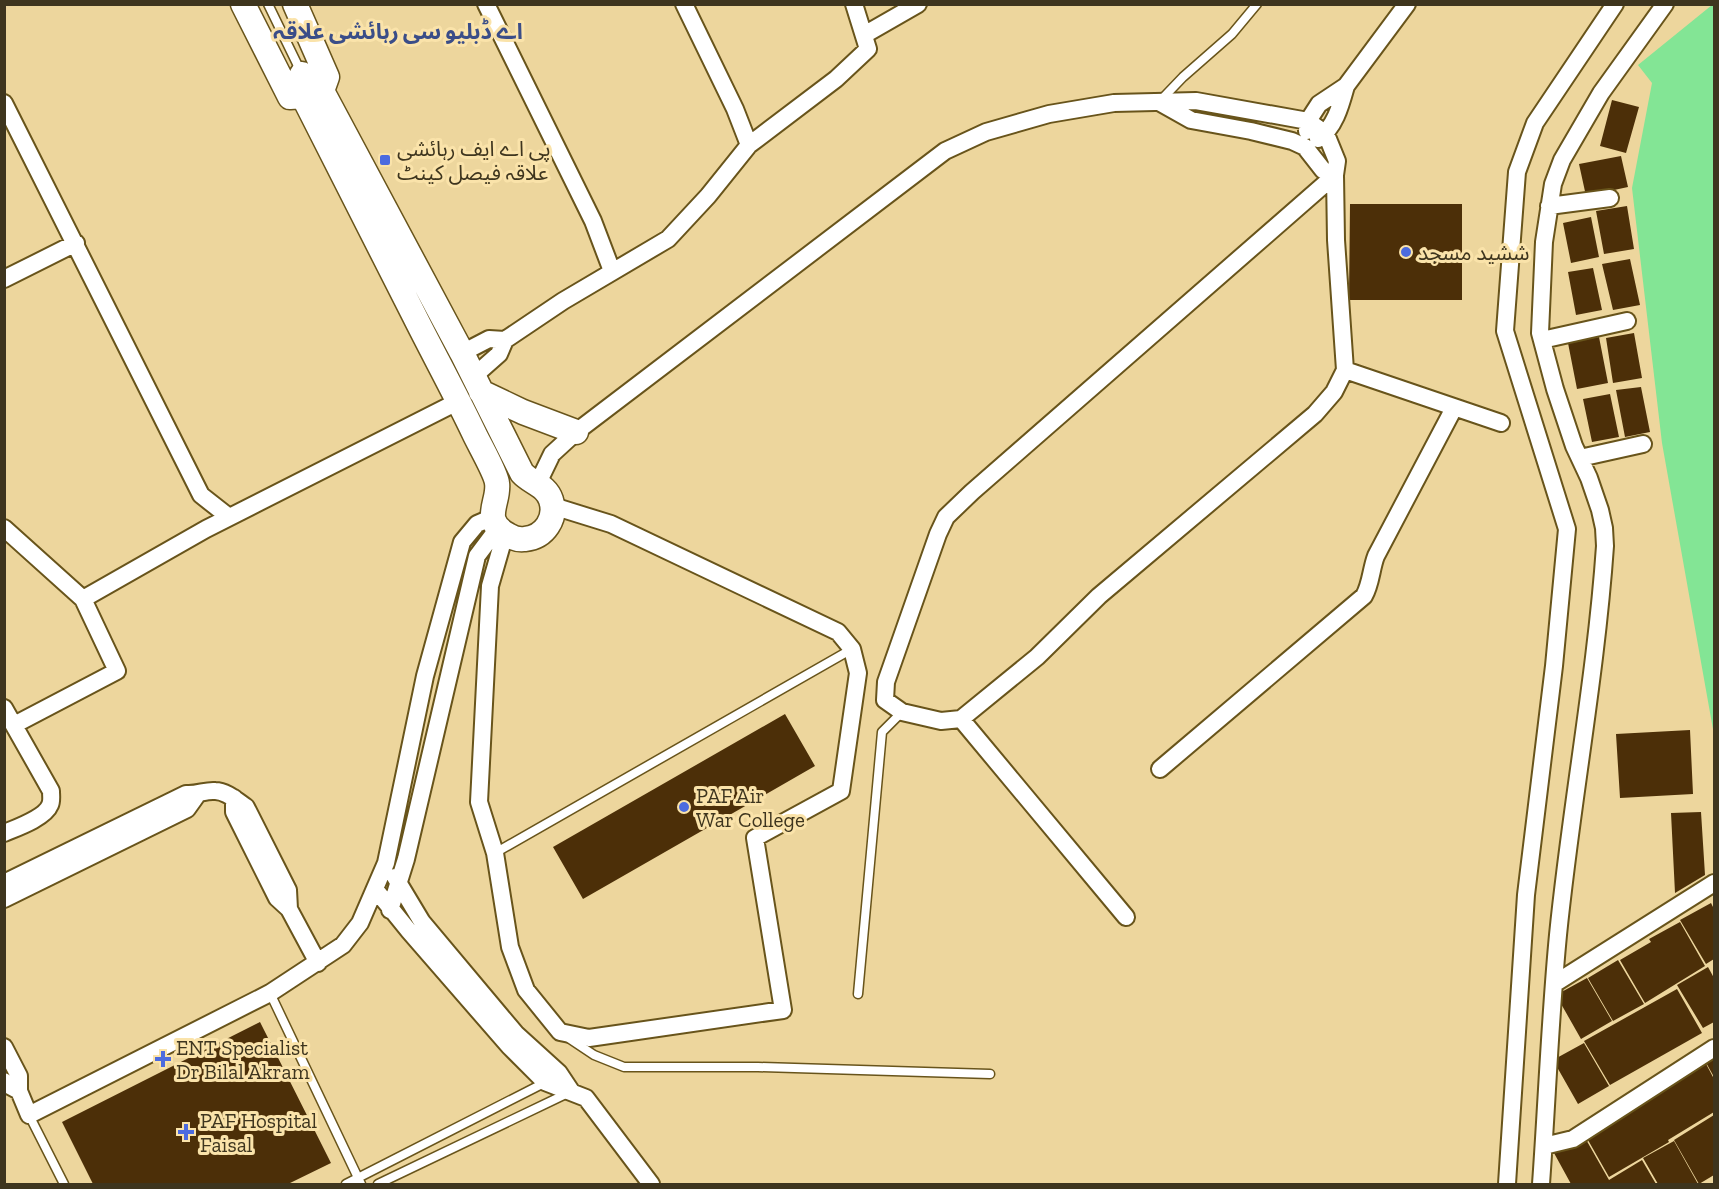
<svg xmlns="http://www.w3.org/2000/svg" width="1719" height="1189" font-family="'Zilla Slab','Noto Sans Arabic',serif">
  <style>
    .green { fill: #83e595 }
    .building { fill: #4c2f08 }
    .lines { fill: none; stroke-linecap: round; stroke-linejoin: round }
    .lane-casing { stroke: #68541b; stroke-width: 11 }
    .street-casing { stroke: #68541b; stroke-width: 20 }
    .secondary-casing { stroke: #68541b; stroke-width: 27 }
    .lane { stroke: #fff; stroke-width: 8 }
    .street { stroke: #fff; stroke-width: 16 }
    .secondary { stroke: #fff; stroke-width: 24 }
    .poi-dot { fill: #4c6bdf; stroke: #fae3aa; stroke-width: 2 }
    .labels { text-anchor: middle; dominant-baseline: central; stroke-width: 6; stroke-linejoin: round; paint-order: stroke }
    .poi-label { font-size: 21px; fill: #3e351e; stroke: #fae3aa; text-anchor: start }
    .neighbourhood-label { font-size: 22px; font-weight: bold; fill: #3a4d88; stroke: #fae3aa }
  </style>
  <rect width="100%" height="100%" fill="#edd69d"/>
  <path class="green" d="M1712,5H1714V735L1662,443L1632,188L1652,83L1638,65Z"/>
  <path class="building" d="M1612,100L1639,107L1626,153L1600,146Z
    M1621,156L1628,187L1586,196L1579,164Z
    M1350,204H1462V300H1349Z
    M1627,206L1634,249L1604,254L1596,211Z
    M1591,217L1599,257L1571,263L1563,223Z
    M1630,259L1640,305L1613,310L1602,264Z
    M1593,268L1602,310L1576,315L1568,272Z
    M1634,333L1642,378L1613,383L1606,338Z
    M1599,337L1608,383L1577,389L1568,343Z
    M1641,387L1650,432L1625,437L1616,390Z
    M1610,394L1619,437L1592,442L1583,399Z
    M785,714L815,766L583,899L553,847Z
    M1690,730L1693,794L1620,798L1616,734Z
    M1701,812L1705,875L1675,893L1671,813Z
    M1711,903L1714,909V959L1706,964L1680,920Z
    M1680,922L1705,966L1645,1003L1620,960L1651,942L1649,939Z
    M1618,960L1644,1004L1613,1021L1588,978Z
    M1708,967L1714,978V1022L1703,1028L1677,985Z
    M1587,978L1612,1021L1581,1039L1556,995Z
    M1677,989L1702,1033L1610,1085L1584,1041Z
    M260,1022L331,1163L288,1184H93L62,1122Z
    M1584,1043L1609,1086L1578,1104L1553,1060Z
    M1714,1053V1077L1704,1059Z
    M1704,1060L1714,1079V1112L1668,1140L1669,1142L1609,1177L1584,1133Z
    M1714,1115V1175L1699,1184L1674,1140Z
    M1584,1136L1609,1180L1642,1160L1656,1184H1571L1554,1153Z
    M1674,1141L1698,1184H1658L1643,1158Z"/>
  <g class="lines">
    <g class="lane-casing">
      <path id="lane" d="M268,4L301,72
        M1160,101L1183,77L1232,34L1257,4
        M495,853L852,649
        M270,993L361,1184
        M858,994L882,732L902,712
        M570,1039L594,1055L624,1067H758L990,1074
        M29,1115L64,1184
        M346,1184L546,1082
        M378,1184L568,1093"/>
    </g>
    <g class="street-casing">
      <path id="street" d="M486,4L593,221L612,271
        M684,4L735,109L749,145
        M864,35L918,4
        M1159,102L1191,120L1251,131L1292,141L1305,147L1323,170L1335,175
        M4,103L201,495L229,517
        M1307,131L1308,121L1319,104L1346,86L1407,4
        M1318,139C1335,128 1341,104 1346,86
        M1549,206L1610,198
        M4,279L76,243
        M1542,340L1627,321
        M462,353L489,339L505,340
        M1345,370L1501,423
        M473,377L499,354L505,340L563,301L668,239L708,196L749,145L836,79L868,49L854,4
        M1580,458L1643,444
        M538,483L552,454L576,432L945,151L986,132L1049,114L1114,103L1196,101L1308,121L1326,134L1337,161L1335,175L1336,240L1345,370L1334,392L1315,414L1099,596L1037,657L961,719L941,721L902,712L885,700L886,682L938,534L946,517L972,492L1335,175
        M4,528L83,599L117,671L14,725
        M505,534L490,586L479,802L495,853L510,947L526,990L560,1032L589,1038L783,1010L755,838L841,791L858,673L852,649L838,632L611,524L553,506
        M83,599L206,529L459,401
        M4,708L51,791C51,796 52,801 50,805C45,818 16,828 4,833
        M961,719L1126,917
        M1160,769L1364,596C1371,584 1371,569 1376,556L1454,408
        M234,798V812L277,898L289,909L318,963
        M395,877L422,922L516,1034L559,1073L571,1091
        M4,883L186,794C197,795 206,790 215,791C227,791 237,801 246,807L288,890L289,909
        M375,889L409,931L509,1046L545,1082L586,1098L651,1184
        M4,899L187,809L197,795
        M390,910L406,859L477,556L498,528
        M1554,984L1714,883
        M4,1047L19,1076V1091L29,1115L270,993L343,945L360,923L386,863L425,676L462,542L477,524L493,517
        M4,1081L6,1084L19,1091
        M1544,1146L1573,1139L1714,1048
        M1507,1184L1526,895L1554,666L1567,529L1505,331L1517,172L1535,123L1615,4
        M1541,1184C1547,1101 1550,1018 1558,935C1571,805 1596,676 1605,546L1604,528L1600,510L1589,478L1574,446L1555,389L1540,333L1544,242L1553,184L1562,160L1601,93L1665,4"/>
    </g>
    <g class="secondary-casing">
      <path id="secondary" d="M243,4L290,97L303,96
        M295,4L327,77L322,91
        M302,74L322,91L462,353L522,473C531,483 546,485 551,500C557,518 545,537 525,539C519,540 513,538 508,535C480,520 500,502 497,483C496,473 479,444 474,433C455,393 434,355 414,315C377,242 340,169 303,96Z
        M481,392L523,412L576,432"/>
    </g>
    <use href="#lane" class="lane"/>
    <use href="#street" class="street"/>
    <use href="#secondary" class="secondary"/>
  </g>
  <g class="poi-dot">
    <rect x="379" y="154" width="12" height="12" rx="3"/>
    <circle cx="1406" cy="252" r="6"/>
    <circle cx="684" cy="807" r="6"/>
    <path d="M160 1050h6v6h6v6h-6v6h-6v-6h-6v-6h6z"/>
    <path d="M183 1123h6v6h6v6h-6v6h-6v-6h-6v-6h6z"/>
  </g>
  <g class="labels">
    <g class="poi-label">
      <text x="397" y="148">پی اے ایف رہائشی<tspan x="397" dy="24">علاقہ فیصل کینٹ</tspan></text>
      <text x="1418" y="252">ششید مسجد</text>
      <text x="696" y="795">PAF Air<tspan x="696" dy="24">War College</tspan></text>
      <text x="176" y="1047">ENT Specialist<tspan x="176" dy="24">Dr Bilal Akram</tspan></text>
      <text x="200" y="1120">PAF Hospital<tspan x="200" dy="24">Faisal</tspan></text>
    </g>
    <g class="neighbourhood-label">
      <text x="398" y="31">اے ڈبلیو سی رہائشی علاقہ</text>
    </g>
  </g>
  <rect width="1719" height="1189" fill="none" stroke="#3e351e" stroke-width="12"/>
</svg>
